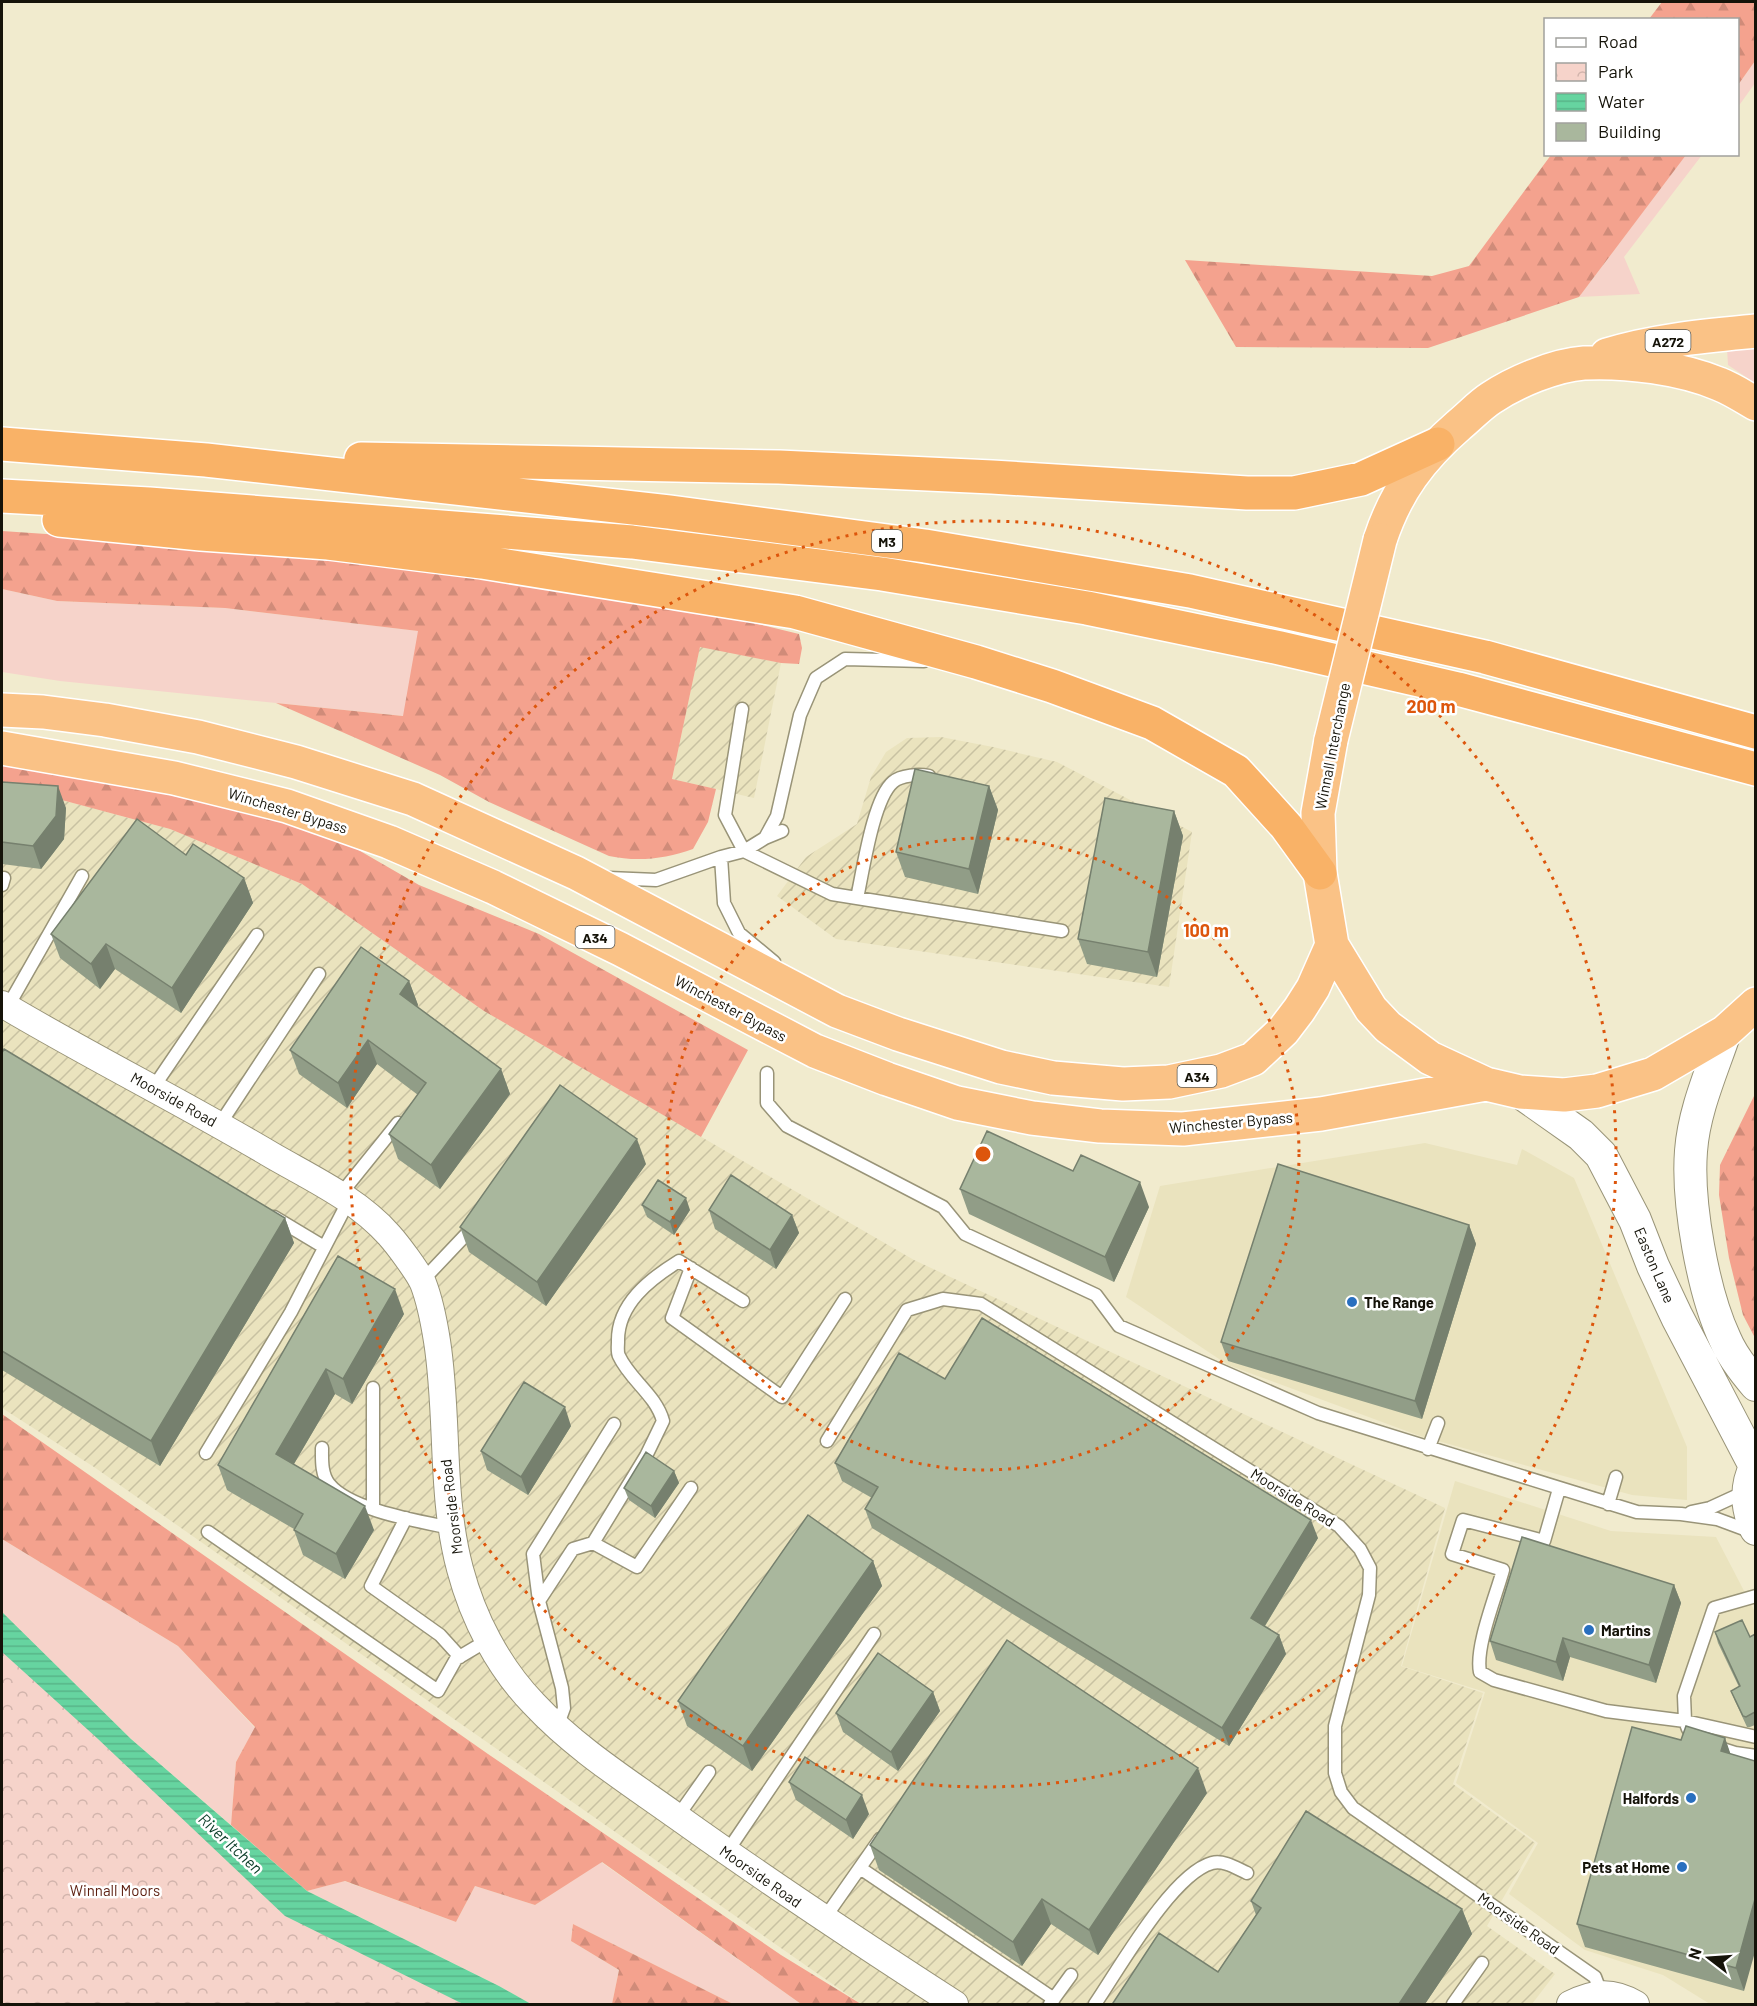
<svg xmlns="http://www.w3.org/2000/svg" width="1757" height="2006" font-family="Barlow,sans-serif">
  <style>
    .built { fill: #eae3be }
    .industrial { fill: url(#industrial-furrows) }
    .grass { fill: #f6d3ca }
    .forest { fill: url(#forest-firs) }
    .park { fill: url(#park-crowns) }
    .water { fill: url(#water-rules) }
    .lines { fill: none; stroke-linecap: round; stroke-linejoin: round }
    .service-casing { stroke: #999478; stroke-width: 15 }
    .minor-casing { stroke: #999478; stroke-width: 28 }
    .tertiary-casing { stroke: #999478; stroke-width: 34 }
    .trunk-casing { stroke: #fff; stroke-width: 36 }
    .motorway-casing { stroke: #fff; stroke-width: 36 }
    .service { stroke: #fff; stroke-width: 12 }
    .minor { stroke: #fff; stroke-width: 26 }
    .tertiary { stroke: #fff; stroke-width: 32 }
    .trunk { stroke: #fac286; stroke-width: 33 }
    .motorway { stroke: #f9b267; stroke-width: 33 }
    .trunk-bridge-casing { stroke: #fff; stroke-width: 36; stroke-linecap: butt }
    .trunk-bridge { stroke: #fac286; stroke-width: 33 }
    .wall { fill: #919d87 }
    .shaded-wall { fill: #76806e }
    .building { fill: #a9b79d; stroke: #76806e; stroke-width: 1.5 }
    .ring { fill: none; stroke: #dd560c; stroke-width: 3; stroke-dasharray: 3 6 }
    .poi-dot { fill: #296fbf; stroke: #fff; stroke-width: 2 }
    .labels { text-anchor: middle; dominant-baseline: central; stroke-width: 5; stroke-linejoin: round; paint-order: stroke }
    .shield { fill: #fff; stroke: #5b5a53; stroke-width: 1.5 }
    .shield-label { font-size: 14px; font-weight: bold; fill: #151309 }
    .street-label { font-size: 15px; fill: #151309; stroke: #fff }
    .poi-label { font-size: 15px; font-weight: bold; fill: #151309; stroke: #fff; text-anchor: start }
    .park-label { font-size: 15px; fill: #5c1e0f; stroke: #fff }
    .water-label { font-size: 16px; font-style: italic; fill: #073924; stroke: #fff }
    .centre { fill: #dd560c; stroke: #fff; stroke-width: 3 }
    .ring-label { font-size: 18px; text-anchor: middle; font-weight: bold; fill: #dd560c; stroke: #fff; stroke-width: 5; stroke-linejoin: round; paint-order: stroke }
  </style>
  <defs>
    <pattern id="industrial-furrows" width="10" height="10" patternUnits="userSpaceOnUse" patternTransform="scale(1.5)"><rect width="10" height="10" fill="#eae3be"/><path d="M-1 1l2-2M0 10L10 0M9 11l2-2" fill="none" stroke="#c8c2a2"/></pattern>
    <pattern id="forest-firs" width="22" height="20" patternUnits="userSpaceOnUse" patternTransform="scale(1.5)"><rect width="22" height="20" fill="#f4a28e"/><path d="M5 1l3.5 6h-7zM16 11l3.5 6h-7z" fill="#d08b79"/></pattern>
    <pattern id="park-crowns" width="20" height="18" patternUnits="userSpaceOnUse" patternTransform="scale(1.5)"><rect width="20" height="18" fill="#f6d3ca"/><path d="M2 6a3 3 0 1 1 6 0M12 15a3 3 0 1 1 6 0" fill="none" stroke="#d2b4ac"/></pattern>
    <pattern id="water-rules" width="6" height="5" patternUnits="userSpaceOnUse" patternTransform="scale(1.5)"><rect width="6" height="5" fill="#66d4a0"/><path d="M0 2.5h6" fill="none" stroke="#58b588"/></pattern>
  </defs>
  <rect width="100%" height="100%" fill="#f1ebce"/>
  <path class="built" d="M1425,1143L1517,1165L1522,1149L1574,1178L1687,1447V1500L1632,1495L1420,1436L1228,1365L1126,1297L1160,1186Z
    M1455,1481L1611,1531L1716,1537L1755,1612V2004H1710L1663,1975L1585,1950L1509,1894L1538,1843L1456,1783L1485,1692L1402,1666Z"/>
  <path class="industrial" d="M700,646L781,663L754,798L672,779Z
    M941,737L993,747L1057,762L1192,832L1169,987L836,939L777,896L806,857L857,824L871,777L886,752L907,738Z
    M2,784L170,829L302,884L484,1011L914,1260L1445,1508L1401,1666L1483,1693L1453,1784L1535,1843L1487,1926L1555,1974L1532,2004H861L94,1467L2,1408Z"/>
  <path class="grass" d="M1755,61V83L1738,107V85Z
    M1686,154L1702,155L1624,257L1640,294L1579,297Z
    M1755,344V383L1728,365L1727,348Z
    M2,589L57,601L225,608L419,631L404,716L60,681L2,672Z
    M2,1539L178,1646L255,1728L236,1762L231,1825L131,1739L2,1612Z
    M601,1862L801,2004H733L573,1924L571,1941L619,1970L612,2004H531L499,1986L307,1891L344,1881L456,1922L475,1886L535,1905Z"/>
  <path class="forest" d="M1662,2H1755V61L1738,85V20L1649,19Z
    M1551,155H1686L1579,297L1428,348L1236,347L1185,260L1432,276L1469,266Z
    M2,531L369,556L700,610L799,634L802,648L799,664L781,663L700,647L672,779L716,789L708,822L693,849C666,859 637,862 609,856L489,802L440,775L276,703L403,716L418,631L225,608L57,601L2,589Z
    M2,758L322,829L419,885L539,934L748,1050L701,1137L484,1011L302,884L170,829L2,784Z
    M1755,1094V1338L1743,1315L1729,1258L1719,1195L1720,1165Z
    M2,1414L488,1754L781,1955L861,2004H801L602,1862L535,1905L475,1886L456,1922L345,1881L307,1891L231,1825L236,1762L255,1727L178,1646L2,1539Z
    M573,1924L733,2004H612L619,1970L571,1941Z"/>
  <path class="park" d="M2,1630L291,1898L496,2004H2Z"/>
  <path class="water" d="M2,1612L131,1739L307,1891L499,1986L531,2004H463L285,1916L98,1739L2,1652Z"/>
  <g class="lines">
    <g class="service-casing">
      <path id="service" d="M742,709L725,815L744,851L832,894L1062,931
        M765,838L782,831
        M721,857L724,903L739,933L774,962
        M609,878L656,880L721,857L744,851L765,838L777,816L800,715L816,678L845,659L924,661
        M2,885L4,878
        M857,898C863,871 873,799 893,782C901,775 919,774 929,776
        M7,1008L82,876
        M767,1073V1103L787,1126L943,1207L965,1234L1096,1295L1119,1326L1318,1413L1637,1512L1681,1514L1717,1519L1752,1532
        M153,1088L257,935
        M220,1124L319,974
        M340,1195L398,1123
        M274,1217L324,1247
        M691,1268L672,1318L782,1397L845,1299
        M422,1281L475,1225
        M373,1388V1508
        M827,1441L907,1310L943,1299L981,1304L1339,1526L1360,1549L1370,1568L1369,1595L1335,1726V1773L1341,1792L1353,1808L1595,1977L1601,1993
        M322,1448C322,1459 321,1474 329,1484C350,1510 418,1521 451,1528
        M1428,1449L1438,1423
        M206,1453L291,1312L349,1200
        M1559,1489L1544,1541L1463,1520L1452,1554L1503,1570C1496,1596 1475,1647 1480,1672L1494,1680L1606,1711L1685,1721L1756,1737
        M1608,1504L1616,1477
        M1691,1512L1710,1508L1747,1491
        M406,1518L371,1586L440,1635L460,1657
        M208,1532L438,1691L456,1659L488,1640
        M593,1543L646,1456L663,1421C656,1395 630,1380 619,1356C617,1352 618,1346 618,1342C617,1304 650,1279 679,1261L743,1301
        M539,1601L573,1549L593,1543L637,1567L691,1488
        M557,1727L564,1708L562,1688L539,1601L533,1554L614,1424
        M1688,1729L1685,1721L1684,1696L1714,1608L1756,1596
        M1713,1746L1735,1753L1756,1756
        M678,1816L709,1772
        M727,1852L874,1634
        M860,1868L1054,1999
        M824,1919L880,1839
        M1050,2004L1071,1975
        M1095,2004C1119,1969 1172,1874 1212,1863C1224,1860 1236,1868 1247,1873
        M1453,2004L1482,1963"/>
    </g>
    <g class="minor-casing">
      <path id="minor" d="M2,1004C91,1057 184,1103 273,1156C313,1179 358,1200 389,1235C398,1245 418,1272 423,1283C430,1301 434,1322 437,1341C449,1417 440,1494 460,1569C473,1618 498,1667 534,1704C576,1749 629,1782 679,1818C770,1883 862,1944 955,2004
        M1570,2004C1594,1992 1612,1990 1636,2004"/>
    </g>
    <g class="tertiary-casing">
      <path id="tertiary" d="M1725,1032C1712,1071 1694,1110 1691,1151C1687,1203 1703,1292 1725,1339C1732,1356 1744,1371 1756,1385
        M1520,1092L1581,1135L1601,1155L1635,1220L1653,1266L1677,1317L1755,1466
        M1756,1465C1745,1487 1746,1507 1756,1529"/>
    </g>
    <g class="trunk-casing">
      <path id="trunk" d="M1607,355C1656,340 1705,336 1756,331
        M1380,540C1396,491 1421,458 1459,425C1470,416 1480,405 1491,398C1515,382 1555,365 1584,363C1626,361 1681,368 1719,384C1732,389 1744,397 1756,404
        M2,710L43,712L105,720L198,737L296,762L413,799L576,873L837,1011L898,1034L1001,1067L1053,1078L1123,1084L1169,1082L1221,1071L1253,1059L1283,1031L1299,1010L1313,988L1332,945
        M1331,740L1318,813L1320,873L1332,945L1371,1009L1388,1027L1430,1058L1486,1084L1520,1092L1564,1095L1597,1091L1653,1074L1725,1032L1756,1004
        M2,748L174,778L287,806L389,842L493,887L620,949L815,1051L887,1079L957,1103L1032,1118L1100,1126L1183,1129L1321,1114L1486,1084"/>
    </g>
    <g class="motorway-casing">
      <path id="motorway" d="M2,444L206,460L669,512L925,546L1190,591L1485,657L1756,732
        M361,459L779,467L992,477L1247,493H1294L1361,479L1438,444
        M2,496L149,504L632,542L882,574L1087,608L1280,648L1458,689L1756,769
        M59,520L201,534L328,543L482,562L795,612L976,662L1052,686L1152,723L1236,771L1286,826L1320,873"/>
    </g>
    <use href="#service" class="service"/>
    <use href="#minor" class="minor"/>
    <use href="#tertiary" class="tertiary"/>
    <use href="#trunk" class="trunk"/>
    <use href="#motorway" class="motorway"/>
    <g class="trunk-bridge-casing">
      <path id="trunk-bridge" d="M1331,740L1380,540"/>
    </g>
    <use href="#trunk-bridge" class="trunk-bridge"/>
  </g>
  <path class="wall" d="M2,782L66,808L64,839L41,869L2,864Z
    M989,786L998,810L978,894L905,877L896,852Z
    M1174,811L1183,836L1157,977L1087,964L1078,939Z
    M186,855L244,878L253,903L181,1013L115,969L100,989L60,958L51,934Z
    M409,981L418,1005L417,1007L501,1069L510,1094L440,1189L398,1159L389,1134L418,1095L377,1064L347,1108L299,1074L290,1050Z
    M2,1053L285,1218L294,1243L160,1466L2,1370Z
    M646,1164L546,1306L469,1252L460,1227Z
    M960,1189L1149,1207L1114,1282L969,1214Z
    M642,1205L690,1210L674,1235L647,1217Z
    M709,1210L792,1215L799,1233L776,1269L715,1229Z
    M1469,1225L1476,1244L1422,1419L1228,1361L1221,1342Z
    M338,1256L404,1314L352,1404L335,1394L294,1464L374,1530L345,1579L303,1555L294,1530V1529L227,1490L218,1465Z
    M945,1379L1318,1538L1265,1626L1279,1635L1286,1654L1229,1746L872,1528L865,1509L872,1498L842,1481L835,1463Z
    M571,1426L528,1495L487,1470L481,1451Z
    M674,1471L679,1483L655,1518L629,1500L624,1488Z
    M873,1561L882,1586L752,1771L687,1726L678,1701Z
    M1674,1585L1681,1603L1656,1683L1570,1657L1563,1681L1496,1660L1490,1641Z
    M1715,1632L1750,1637L1755,1634V1725L1750,1727H1747L1735,1701L1731,1691L1739,1687L1718,1643Z
    M933,1692L940,1711L898,1771L843,1732L836,1713Z
    M1725,1738L1730,1754L1744,1991L1585,1947L1577,1924L1681,1740Z
    M789,1782L869,1814L853,1839L796,1800Z
    M1207,1793L1098,1955L1051,1924L1022,1966L879,1870L870,1845Z
    M1251,1901L1462,1909L1472,1934L1425,2004H1114L1113,2003L1218,1972L1256,1915Z"/>
  <path class="shaded-wall" d="M58,786L66,808L64,839L41,869L33,846Z
    M989,786L998,810L978,894L969,869Z
    M1174,811L1183,836L1157,977L1148,952Z
    M244,878L253,903L181,1013L172,988Z
    M106,944L115,969L100,989L91,964Z
    M409,981L418,1005L409,1019L400,994Z
    M368,1040L377,1064L347,1108L338,1083Z
    M501,1069L510,1094L440,1189L431,1165Z
    M637,1139L646,1164L546,1306L537,1282Z
    M1140,1182L1149,1207L1114,1282L1105,1257Z
    M686,1198L690,1210L674,1235L670,1222Z
    M792,1215L799,1233L776,1269L770,1250Z
    M285,1218L294,1243L160,1466L151,1441Z
    M1469,1225L1476,1244L1422,1419L1415,1401Z
    M395,1289L404,1314L352,1404L343,1379Z
    M326,1369L335,1394L285,1479L276,1454Z
    M565,1407L571,1426L528,1495L521,1477Z
    M674,1471L679,1483L655,1518L651,1506Z
    M365,1506L374,1530L345,1579L336,1554Z
    M1311,1520L1318,1538L1258,1637L1251,1618Z
    M873,1561L882,1586L752,1771L743,1746Z
    M1674,1585L1681,1603L1656,1683L1649,1665Z
    M1279,1635L1286,1654L1229,1746L1222,1728Z
    M1563,1638L1570,1657L1563,1681L1556,1662Z
    M933,1692L940,1711L898,1771L891,1752Z
    M1725,1738L1733,1761L1721,1751Z
    M1198,1768L1207,1793L1098,1955L1089,1930Z
    M862,1795L869,1814L853,1839L846,1820Z
    M1042,1899L1051,1924L1022,1966L1013,1942Z
    M1755,1899V1952L1744,1991L1736,1968Z
    M1462,1909L1472,1934L1425,2004H1399Z"/>
  <path class="building" d="M915,769L989,786L969,869L896,852Z
    M2,782L58,786L56,816L33,846L2,842Z
    M1105,798L1174,811L1148,952L1078,939Z
    M137,819L186,855L193,844L244,878L172,988L106,944L91,964L51,934Z
    M361,947L409,981L400,994L501,1069L431,1165L389,1134L426,1083L368,1040L338,1083L290,1050Z
    M4,1049L285,1218L151,1441L2,1351V1053Z
    M560,1085L637,1139L537,1282L460,1227Z
    M987,1131L1073,1171L1081,1155L1140,1182L1105,1257L960,1189Z
    M1278,1164L1469,1225L1415,1401L1221,1342Z
    M731,1175L792,1215L770,1250L709,1210Z
    M658,1180L686,1198L670,1222L642,1205Z
    M338,1256L395,1289L343,1379L326,1369L276,1454L365,1506L336,1554L294,1530L303,1514L218,1465Z
    M982,1318L1311,1520L1251,1618L1279,1635L1222,1728L865,1509L878,1487L835,1463L899,1353L945,1379Z
    M524,1382L565,1407L521,1477L481,1451Z
    M646,1452L674,1471L651,1506L624,1488Z
    M808,1515L873,1561L743,1746L678,1701Z
    M1522,1537L1674,1585L1649,1665L1563,1638L1556,1662L1490,1641Z
    M1742,1620L1750,1637L1755,1634V1712L1746,1717L1743,1716L1731,1691L1740,1686L1715,1632Z
    M1007,1640L1198,1768L1089,1930L1042,1899L1013,1942L870,1845Z
    M878,1653L933,1692L891,1752L836,1713Z
    M1686,1726L1725,1738L1721,1751L1755,1761V1899L1736,1968L1577,1924L1632,1727L1681,1740Z
    M805,1757L862,1795L846,1820L789,1782Z
    M1306,1811L1462,1909L1399,2004H1115L1113,2003L1159,1933L1218,1972L1261,1908L1251,1901Z"/>
  <g class="ring">
    <circle cx="983" cy="1154" r="316"/>
    <circle cx="983" cy="1154" r="633"/>
  </g>
  <g class="poi-dot">
    <circle cx="1352" cy="1302" r="6"/>
    <circle cx="1589" cy="1630" r="6"/>
    <circle cx="1691" cy="1798" r="6"/>
    <circle cx="1682" cy="1867" r="6"/>
  </g>
  <g class="labels">
    <g class="shield">
      <rect x="1645.5" y="330" width="45" height="22" rx="4.5"/>
      <rect x="872" y="530" width="30" height="22" rx="4.5"/>
      <rect x="575.5" y="926" width="39" height="22" rx="4.5"/>
      <rect x="1177.5" y="1065" width="39" height="22" rx="4.5"/>
    </g>
    <g class="shield-label">
      <text x="1668" y="341">A272</text>
      <text x="887" y="541">M3</text>
      <text x="595" y="937">A34</text>
      <text x="1197" y="1076">A34</text>
    </g>
    <g class="street-label">
      <text transform="translate(1332 746) rotate(-79)">Winnall Interchange</text>
      <text transform="translate(288 810) rotate(17)">Winchester Bypass</text>
      <text transform="translate(731 1008) rotate(28)">Winchester Bypass</text>
      <text transform="translate(174 1099) rotate(29)">Moorside Road</text>
      <text transform="translate(1231 1122) rotate(-5)">Winchester Bypass</text>
      <text transform="translate(1655 1265) rotate(67)">Easton Lane</text>
      <text transform="translate(1293 1497) rotate(32)">Moorside Road</text>
      <text transform="translate(451 1507) rotate(-97)">Moorside Road</text>
      <text transform="translate(761 1876) rotate(35)">Moorside Road</text>
      <text transform="translate(1519 1923) rotate(35)">Moorside Road</text>
    </g>
    <g class="poi-label">
      <text x="1364" y="1302">The Range</text>
      <text x="1601" y="1630">Martins</text>
      <text x="1679" y="1798" text-anchor="end">Halfords</text>
      <text x="1670" y="1867" text-anchor="end">Pets at Home</text>
    </g>
    <g class="park-label">
      <text x="115" y="1890">Winnall Moors</text>
    </g>
    <g class="water-label">
      <text transform="translate(231 1843) rotate(43)">River Itchen</text>
    </g>
  </g>
  <circle cx="983" cy="1154" r="9" class="centre"/>
  <g class="ring-label">
    <text x="1431" y="713">200 m</text>
    <text x="1206" y="937">100 m</text>
  </g>
  <rect width="1757" height="2006" fill="none" stroke="#151309" stroke-width="6"/>
  <rect x="1544" y="18" width="195" height="138" fill="#ffffff" stroke="#a1a19d" stroke-width="1.5"/>
  <rect x="1556" y="38" width="30" height="9" fill="#ffffff" stroke="#a1a19d" stroke-width="1.5"/>
  <text x="1598" y="48" font-size="18" fill="#151309">Road</text>
  <rect x="1556" y="63" width="30" height="18" fill="url(#park-crowns)" stroke="#a1a19d" stroke-width="1.5"/>
  <text x="1598" y="78" font-size="18" fill="#151309">Park</text>
  <rect x="1556" y="93" width="30" height="18" fill="url(#water-rules)" stroke="#a1a19d" stroke-width="1.5"/>
  <text x="1598" y="108" font-size="18" fill="#151309">Water</text>
  <rect x="1556" y="123" width="30" height="18" fill="#a9b79d" stroke="#a1a19d" stroke-width="1.5"/>
  <text x="1598" y="138" font-size="18" fill="#151309">Building</text>
  <g transform="translate(1709 1958) rotate(287)" stroke="#ffffff" stroke-width="4.5" paint-order="stroke">
  <path d="M0-4.5L10 22L0 15L-10 22Z" fill="#151309"/>
  <text y="-9" font-size="16" font-weight="bold" text-anchor="middle" fill="#151309">N</text>
  </g>
</svg>
